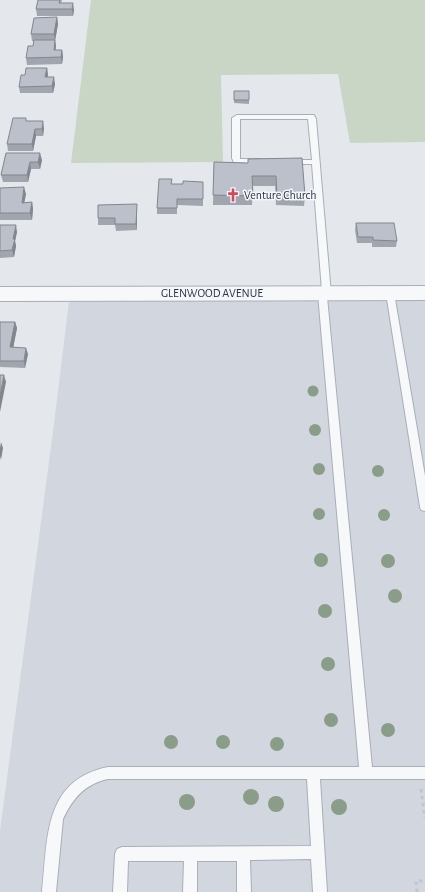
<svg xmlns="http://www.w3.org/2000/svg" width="425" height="892" font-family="'Alegreya Sans',sans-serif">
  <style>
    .built { fill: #d2d6de }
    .green { fill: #c9d6c5 }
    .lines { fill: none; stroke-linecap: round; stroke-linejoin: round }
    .service-casing { stroke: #a9aeb7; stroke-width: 2 }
    .tertiary-casing { stroke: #a9aeb7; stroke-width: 2 }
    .path { stroke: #c2c5cb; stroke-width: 3; stroke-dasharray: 3.5 3.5; stroke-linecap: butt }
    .service { fill: #f7f8fa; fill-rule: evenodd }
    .tertiary { fill: #f7f8fa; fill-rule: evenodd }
    .tree { fill: #899d89 }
    .wall { fill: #a1a5ae }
    .shaded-wall { fill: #83868d }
    .building { fill: #bbc0ca; stroke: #83868d }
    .labels { text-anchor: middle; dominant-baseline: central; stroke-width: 3; stroke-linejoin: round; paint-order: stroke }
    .poi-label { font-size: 12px; fill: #2b3445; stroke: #f4f6f9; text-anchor: start }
    .street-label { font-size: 12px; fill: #2b3445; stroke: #f4f6f9 }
  </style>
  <rect width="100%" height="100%" fill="#e4e7ec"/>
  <path class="built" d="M70,293H425V892H0V831L54,424Z"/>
  <path class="green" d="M91,0H425V142L350,143L338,74L221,75L223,162L71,163Z"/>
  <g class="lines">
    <g class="service-casing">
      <path id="service" d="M237,115H314L316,119L331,294L327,297L372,767H425V779H320L327,892H313L311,859L250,860L251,892H237V861H197V892H183L184,861H128L127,892H113L115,854L117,849L122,847L311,846L307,779H108C85,784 73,798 63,819L56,892H42C48,839 43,780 108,767H359L318,294L322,291L312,164H289L285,162L289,160H312L308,119H240V159H261L265,161L261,163H234L232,158V118Z
        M390,290L394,293L425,476V511L421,510L420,507L386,293Z"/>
    </g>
    <g class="tertiary-casing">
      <path id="tertiary" d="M425,286V300L0,301V287Z"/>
    </g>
    <path class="path" d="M421,789L425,818
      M417,892L416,881H425"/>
    <use href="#service" class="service"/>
    <use href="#tertiary" class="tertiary"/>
  </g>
  <g class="tree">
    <circle cx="313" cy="391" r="5.5"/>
    <circle cx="315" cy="430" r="6"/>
    <circle cx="319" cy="469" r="6"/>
    <circle cx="378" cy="471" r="6"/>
    <circle cx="319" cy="514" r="6"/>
    <circle cx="384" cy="515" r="6"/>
    <circle cx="321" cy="560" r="7"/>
    <circle cx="388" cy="561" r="7"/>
    <circle cx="395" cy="596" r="7"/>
    <circle cx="325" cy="611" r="7"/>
    <circle cx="328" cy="664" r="7"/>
    <circle cx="331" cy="720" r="7"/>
    <circle cx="388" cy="730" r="7"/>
    <circle cx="171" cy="742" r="7"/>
    <circle cx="223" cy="742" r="7"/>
    <circle cx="277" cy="744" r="7"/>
    <circle cx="251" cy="797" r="8"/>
    <circle cx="187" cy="802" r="8"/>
    <circle cx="276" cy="804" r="8"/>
    <circle cx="339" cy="807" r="8"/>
  </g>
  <path class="wall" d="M38,0H62L61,3L74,10L73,16H37L36,9Z
    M57,17L58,24L55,41L56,46L55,50H62L63,57L62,64L27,65L26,58L33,46L34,41H32L31,34Z
    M47,68L48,75L47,77L55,84L53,93H20L19,87L25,75Z
    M234,91H249V104L234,103Z
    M27,121L44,128L43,136H36L33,151H8L7,144Z
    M6,153L42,160L40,169H31L28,182H3L1,175Z
    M302,158L305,196L304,206L276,205L275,186H253L252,205H213L214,162L248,163Z
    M203,182V206L177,205V214H157V208L172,184H183Z
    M0,190L26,194L24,203L32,202L33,209L32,220H0Z
    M137,211V230L116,231L115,225H98V218Z
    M356,223L397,241L396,247H372V243H357L355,230Z
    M0,225L17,232L15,241L16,246L14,257L0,258Z
    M0,322H15L17,328L13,348L28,354L25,368L0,367Z"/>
  <path class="shaded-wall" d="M73,3L74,10L73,16L72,9Z
    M57,17L58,24L55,41L54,34Z
    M55,40L56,46L55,57L54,50Z
    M62,50L63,57L62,64L61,57Z
    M47,68L48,75L46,84L45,77Z
    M54,77L55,84L53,93L52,86Z
    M43,121L44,128L43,136L42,129Z
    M35,129L36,136L33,151L32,144Z
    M40,153L42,160L40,169L38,162Z
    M30,162L31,169L28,182L27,175Z
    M24,187L26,194L23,209L22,203Z
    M32,202L33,209L32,220L30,213Z
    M137,204V230L136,224Z
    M16,225L17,232L15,241L16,246L14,257L12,250L13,239Z
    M15,322L17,328L12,354L10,347Z
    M26,348L28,354L25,368L24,361Z
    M4,375L6,382L0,412V396Z
    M1,442L3,448L1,460L0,456V448Z"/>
  <path class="building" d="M38,0H60L59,3H73L72,9H36Z
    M57,17L54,34H31L34,18Z
    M34,40H55L54,50H62L61,57L26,58L28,46H33Z
    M26,68H47L45,77H54L52,86L19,87L21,75H25Z
    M234,91H249V100H234Z
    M13,118H26V121H43L42,129H35L32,144H7Z
    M6,153H40L38,162H30L27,175H1Z
    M302,158L305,196H277L276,176H252L253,196L213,195L214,162L248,163V159Z
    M159,179H172L171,184H183V181L203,182V199H177V208H157Z
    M24,187L22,203L32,202L30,213H0V188Z
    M137,204L136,224H115V218H98V205Z
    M356,223H394L397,241L373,240V237H358Z
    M0,225H16L13,239H15L12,250L0,251Z
    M0,322H15L10,347L26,348L24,361H0Z
    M0,375H4L0,396Z"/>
  <defs>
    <g id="church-bare" transform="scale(1.08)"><path d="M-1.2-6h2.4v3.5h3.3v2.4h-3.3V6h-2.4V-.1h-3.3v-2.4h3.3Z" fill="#d1495b" stroke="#f4f6f9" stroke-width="2.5" paint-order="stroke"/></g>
  </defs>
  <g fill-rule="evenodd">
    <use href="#church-bare" x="233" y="195"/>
  </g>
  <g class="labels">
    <g class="poi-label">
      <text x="244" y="195">Venture Church</text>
    </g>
    <g class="street-label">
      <text x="212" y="293">GLENWOOD AVENUE</text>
    </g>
  </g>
</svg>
